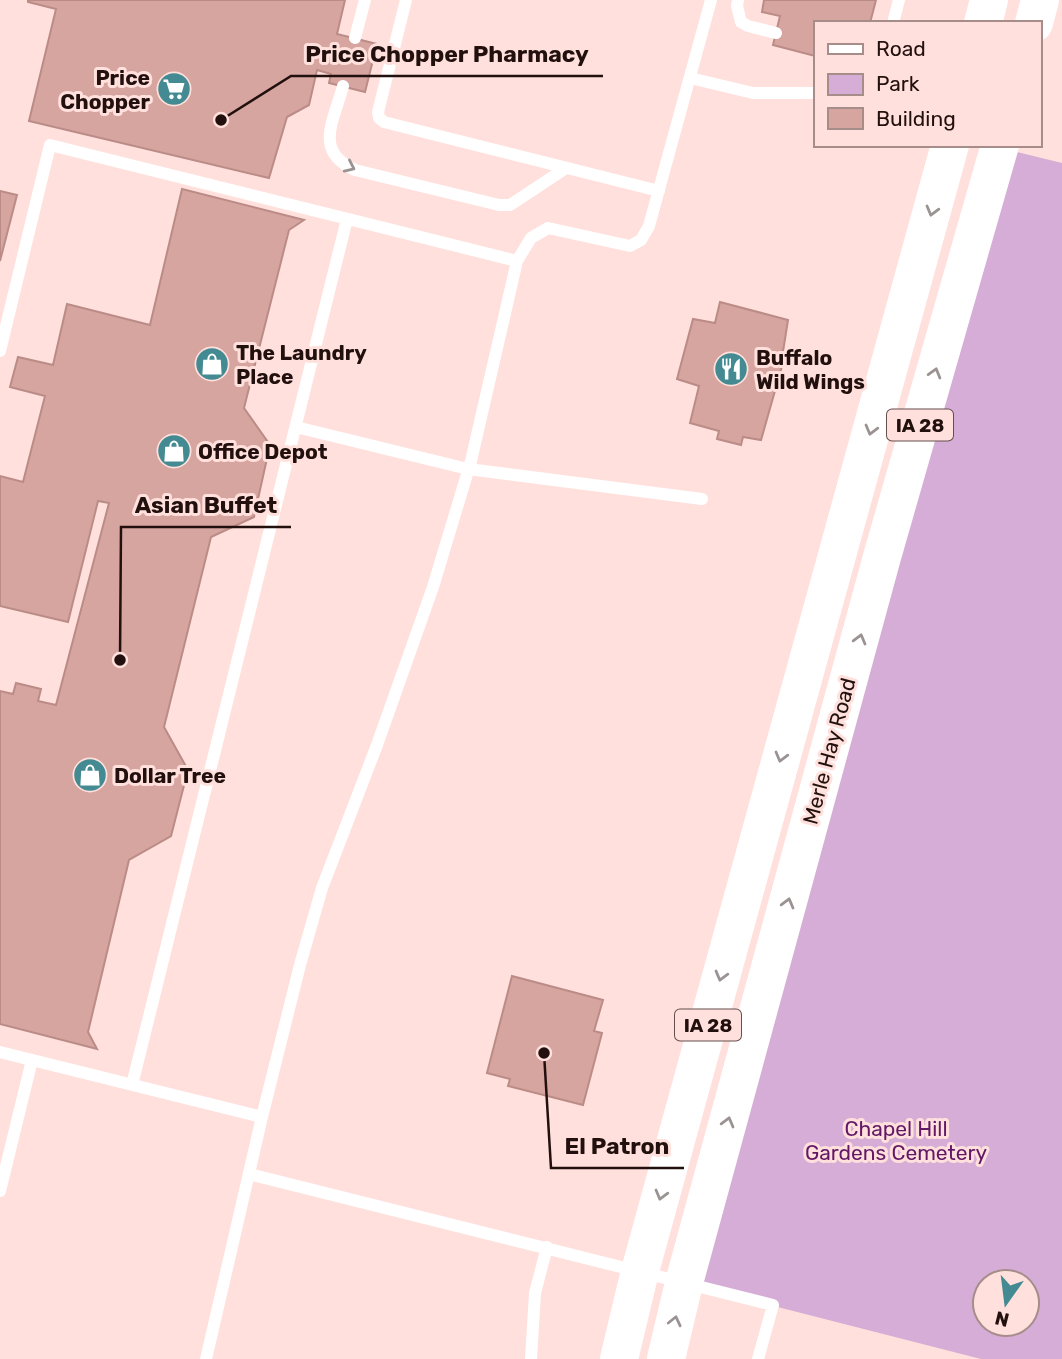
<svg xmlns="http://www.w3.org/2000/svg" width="1062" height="1359" font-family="Rubik,sans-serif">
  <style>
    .green { fill: #d5add6; fill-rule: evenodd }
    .building { fill: #d6a5a0; stroke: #bb8c87; stroke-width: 2 }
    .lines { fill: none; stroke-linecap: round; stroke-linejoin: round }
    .lane { stroke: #fff; stroke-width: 12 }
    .primary { stroke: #fff; stroke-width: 38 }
    .oneway { stroke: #9b9393 }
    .labels { text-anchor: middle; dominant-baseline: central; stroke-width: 6; stroke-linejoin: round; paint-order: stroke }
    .shield { fill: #ffe0dc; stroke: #644e4c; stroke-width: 2 }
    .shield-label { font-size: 19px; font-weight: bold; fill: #21100e }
    .poi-label { font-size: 21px; font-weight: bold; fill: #21100e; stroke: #ffe0dc; text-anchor: start }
    .street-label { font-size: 21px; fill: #21100e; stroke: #ffe0dc }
    .park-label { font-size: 21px; fill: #621866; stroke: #ffe0dc }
    .leader { fill: none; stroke: #21100e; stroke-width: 2.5 }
    .callout-dot { fill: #21100e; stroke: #ffe0dc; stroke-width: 2.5 }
    .callout-label { font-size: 23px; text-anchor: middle; font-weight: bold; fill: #21100e; stroke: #ffe0dc; stroke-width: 6; stroke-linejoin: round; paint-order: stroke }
  </style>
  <rect width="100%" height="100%" fill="#ffe0dc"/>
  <path class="green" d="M1000,148L1062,163V1359H981L684,1283ZM985,1282H1027V1324H985Z"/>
  <path class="building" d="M28,0H345L337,34L377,44L365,92L329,83L331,74L317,70L309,105L287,117L269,178L29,121L56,9L28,2Z
    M764,0H876L870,23H815V56L773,45L780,16L762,12Z
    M182,189L304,220L289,230L244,408L270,445L254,517L211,537L164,727L188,770L171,836L129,860L88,1032L97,1049L0,1024V691L13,694L16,683L41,689L38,701L56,705L109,503L98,501L68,622L0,606V476L23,482L45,396L10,387L18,357L53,365L67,304L150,325Z
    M0,191L17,195L0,261Z
    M720,302L788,320L782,358L784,359L761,440L743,437L741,445L717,439L719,431L690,423L699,386L677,379L693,319L715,323Z
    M512,976L603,1000L594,1031L602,1033L583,1105L508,1086L510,1079L487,1073Z"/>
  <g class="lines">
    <path class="lane" d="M406,0L378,112L379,118L384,122L659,191
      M738,0L737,6L741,22L748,26L776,33
      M893,23L899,0
      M355,38L365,0
      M690,78L753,93H815
      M343,86C334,121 313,151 355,170L499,205H510L566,168
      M0,351L50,145L517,261
      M296,427L468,469L702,499
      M0,1052L262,1117
      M132,1085L347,219
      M249,1174L773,1305L758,1359
      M0,1191L32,1060
      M206,1359L262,1117L300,965L322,888L377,745L433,587L471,461L517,261L531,238L548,228L630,246L641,240L649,226L711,0
      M531,1359L535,1293L547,1247"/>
    <path class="primary" d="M983,23L989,0
      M1034,23L1040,0
      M619,1359L640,1271L950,145
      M666,1359L684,1283L882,557L1000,145"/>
  </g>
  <defs><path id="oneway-chevron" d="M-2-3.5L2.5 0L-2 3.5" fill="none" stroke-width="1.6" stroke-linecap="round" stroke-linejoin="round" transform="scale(1.75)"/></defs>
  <g class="oneway">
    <use href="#oneway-chevron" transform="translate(350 167) rotate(25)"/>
    <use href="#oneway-chevron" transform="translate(932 211) rotate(105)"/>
    <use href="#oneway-chevron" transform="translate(935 373) rotate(-74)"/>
    <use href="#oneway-chevron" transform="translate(871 430) rotate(105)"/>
    <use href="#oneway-chevron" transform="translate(860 639) rotate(-75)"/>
    <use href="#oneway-chevron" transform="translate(781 757) rotate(105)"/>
    <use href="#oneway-chevron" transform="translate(788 903) rotate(-75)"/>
    <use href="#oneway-chevron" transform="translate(721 976) rotate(105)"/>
    <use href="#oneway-chevron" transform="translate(728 1122) rotate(-75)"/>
    <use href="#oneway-chevron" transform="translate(661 1195) rotate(105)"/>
    <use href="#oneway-chevron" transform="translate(675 1321) rotate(-77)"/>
  </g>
  <defs>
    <g id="supermarket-disc" transform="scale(1.75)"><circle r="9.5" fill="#438a92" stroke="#ffe0dc"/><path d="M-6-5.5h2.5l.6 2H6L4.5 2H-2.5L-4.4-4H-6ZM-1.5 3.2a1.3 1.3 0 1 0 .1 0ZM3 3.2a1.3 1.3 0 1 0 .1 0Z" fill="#fff"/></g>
    <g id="shop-disc" transform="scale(1.75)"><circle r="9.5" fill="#438a92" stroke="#ffe0dc"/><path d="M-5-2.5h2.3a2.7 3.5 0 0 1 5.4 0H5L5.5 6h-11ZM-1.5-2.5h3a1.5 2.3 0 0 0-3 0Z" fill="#fff"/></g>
    <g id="restaurant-disc" transform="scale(1.75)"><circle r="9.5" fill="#438a92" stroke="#ffe0dc"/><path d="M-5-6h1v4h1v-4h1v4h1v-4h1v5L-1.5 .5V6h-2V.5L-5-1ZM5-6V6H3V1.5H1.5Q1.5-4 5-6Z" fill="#fff"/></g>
  </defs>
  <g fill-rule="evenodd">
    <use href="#supermarket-disc" x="174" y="89"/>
    <use href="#shop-disc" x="212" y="364"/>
    <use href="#restaurant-disc" x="731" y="369"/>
    <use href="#shop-disc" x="174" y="451"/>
    <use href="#shop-disc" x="90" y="775"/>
  </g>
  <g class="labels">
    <g class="shield">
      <rect x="887" y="409.5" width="66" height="31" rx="5"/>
      <rect x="675" y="1009.5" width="66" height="31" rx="5"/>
    </g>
    <g class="shield-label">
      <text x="920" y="425">IA 28</text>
      <text x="708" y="1025">IA 28</text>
    </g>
    <g class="poi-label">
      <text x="150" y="77" text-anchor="end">Price<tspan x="150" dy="24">Chopper</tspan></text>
      <text x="236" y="352">The Laundry<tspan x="236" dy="24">Place</tspan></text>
      <text x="756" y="357">Buffalo<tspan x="756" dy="24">Wild Wings</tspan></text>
      <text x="198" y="451">Office Depot</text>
      <text x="114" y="775">Dollar Tree</text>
    </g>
    <g class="street-label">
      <text transform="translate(829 751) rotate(-75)">Merle Hay Road</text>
    </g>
    <g class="park-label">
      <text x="896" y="1128">Chapel Hill<tspan x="896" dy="24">Gardens Cemetery</tspan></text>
    </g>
  </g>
  <path class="leader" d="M221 120L291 76H603M120 660L121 527H291M544 1053L551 1168H684"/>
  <g class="callout-dot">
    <circle cx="221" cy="120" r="7"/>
    <circle cx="120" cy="660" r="7"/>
    <circle cx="544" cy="1053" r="7"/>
  </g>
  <g class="callout-label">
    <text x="447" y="62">Price Chopper Pharmacy</text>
    <text x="206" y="513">Asian Buffet</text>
    <text x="617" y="1154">El Patron</text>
  </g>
  <rect x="814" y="21" width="228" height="126" fill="#ffe0dc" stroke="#a68d8a" stroke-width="2"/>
  <rect x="828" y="44" width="35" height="10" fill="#ffffff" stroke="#a68d8a" stroke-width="2"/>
  <text x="876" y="56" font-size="21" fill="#21100e">Road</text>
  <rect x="828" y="74" width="35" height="21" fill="#d5add6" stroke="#a68d8a" stroke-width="2"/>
  <text x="876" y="91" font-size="21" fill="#21100e">Park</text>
  <rect x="828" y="108" width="35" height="21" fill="#d6a5a0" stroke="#a68d8a" stroke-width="2"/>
  <text x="876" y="126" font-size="21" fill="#21100e">Building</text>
  <g transform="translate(1006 1303) rotate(194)"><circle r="33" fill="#ffe0dc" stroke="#a68d8a" stroke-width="2"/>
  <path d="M0-5L12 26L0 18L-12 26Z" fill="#438a92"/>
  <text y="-10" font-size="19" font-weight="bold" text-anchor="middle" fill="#21100e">N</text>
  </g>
</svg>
